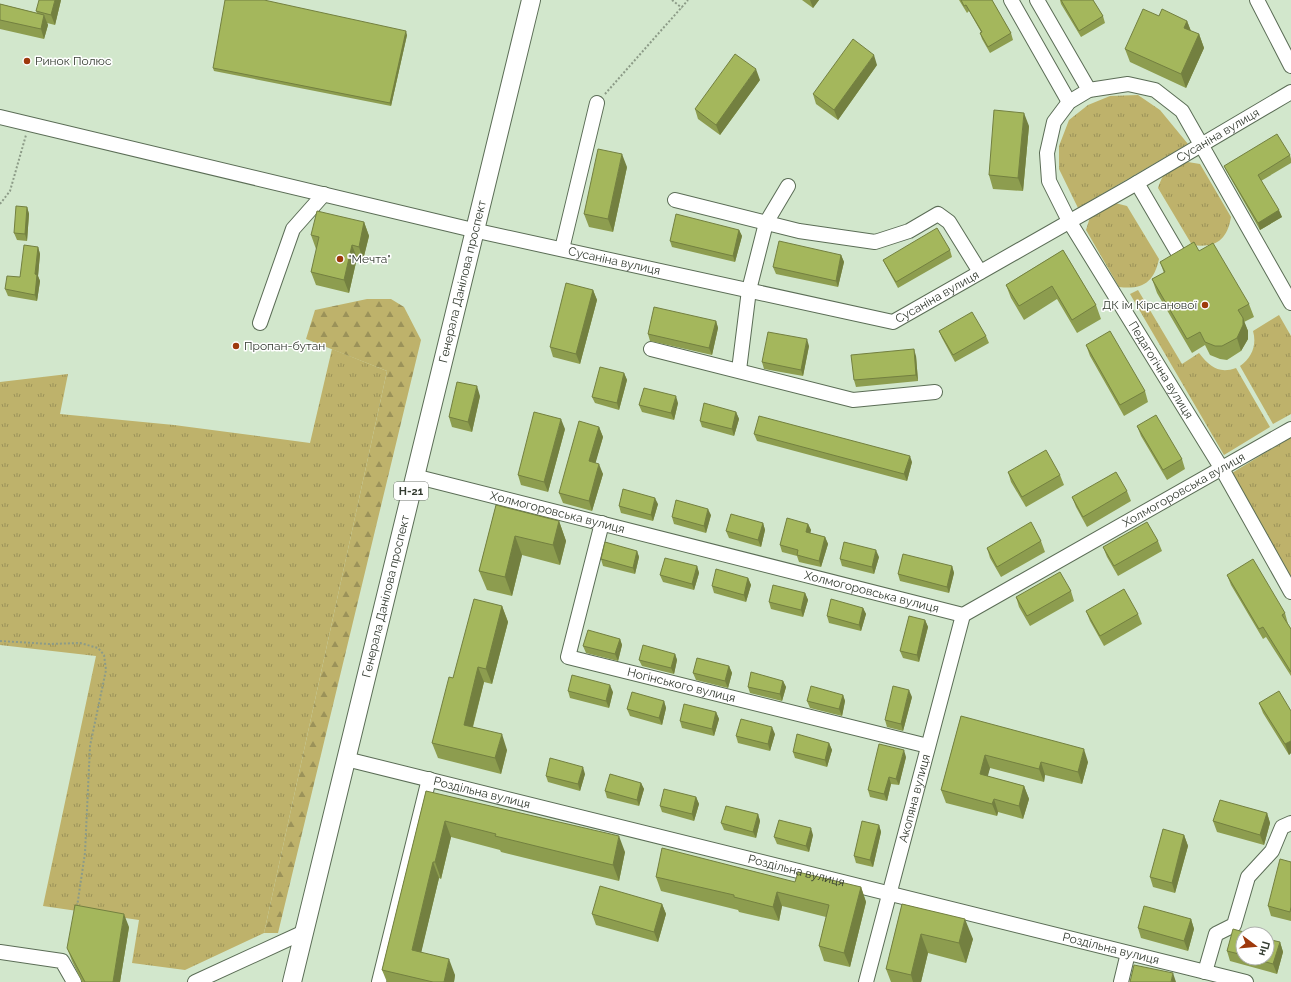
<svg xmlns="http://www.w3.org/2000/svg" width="1291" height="982" font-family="Raleway,sans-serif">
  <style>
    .grass { fill: url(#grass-tufts) }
    .forest { fill: url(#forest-firs) }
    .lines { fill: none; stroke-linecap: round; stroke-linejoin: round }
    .minor-casing { stroke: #5b6d56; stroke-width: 16 }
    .major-casing { stroke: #5b6d56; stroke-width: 20 }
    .path { stroke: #8c9b87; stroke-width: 2; stroke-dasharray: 2 2; stroke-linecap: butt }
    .minor { stroke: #fff; stroke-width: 14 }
    .major { stroke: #fff; stroke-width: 18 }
    .wall { fill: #8d9d4f }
    .shaded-wall { fill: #738040 }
    .building { fill: #a4b75c; stroke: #738040 }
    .poi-dot { fill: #9e390c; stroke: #fff; stroke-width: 1.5 }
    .labels { text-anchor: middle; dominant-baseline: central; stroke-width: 3; stroke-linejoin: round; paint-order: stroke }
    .shield { fill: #fff; stroke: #71766f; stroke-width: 1 }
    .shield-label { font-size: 11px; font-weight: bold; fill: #343c31 }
    .poi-label { font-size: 12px; fill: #343c31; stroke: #fff; text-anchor: start }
    .street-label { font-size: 12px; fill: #343c31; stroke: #fff }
  </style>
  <defs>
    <pattern id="grass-tufts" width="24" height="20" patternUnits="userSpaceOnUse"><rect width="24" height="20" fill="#beb26b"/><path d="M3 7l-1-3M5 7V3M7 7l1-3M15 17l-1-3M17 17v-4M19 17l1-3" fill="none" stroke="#9b9259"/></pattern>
    <pattern id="forest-firs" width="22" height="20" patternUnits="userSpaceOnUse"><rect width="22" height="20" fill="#beb26b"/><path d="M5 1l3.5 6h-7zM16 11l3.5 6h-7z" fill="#9b9259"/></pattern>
  </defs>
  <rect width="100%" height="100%" fill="#d2e7cc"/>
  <path class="grass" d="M1138,95L1160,110L1188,144L1078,208L1059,169V146L1069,120L1088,105L1110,96Z
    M1188,162L1200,164L1231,217C1227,241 1215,248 1192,245L1158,188C1164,170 1170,167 1188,162Z
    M1115,203L1127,206L1159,259C1154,282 1143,290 1119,287L1086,230L1090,217Z
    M1138,290L1182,364L1199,353C1210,367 1219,374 1236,368L1270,427L1224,455L1130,294Z
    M1279,315L1291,336V414L1273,424L1240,366C1252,358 1257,345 1253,331Z
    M332,349L387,371L264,933L185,970L132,963L139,920L43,906L96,656L0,645V382L68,374L60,414L174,425L310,443Z
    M1291,437V577L1232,473Z"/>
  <path class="forest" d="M367,299H391L404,307L421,340L278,933H264L387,371L306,339L315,310Z"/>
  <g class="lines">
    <g class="minor-casing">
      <g id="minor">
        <path d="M1011,0L1069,102"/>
        <path d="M1037,0L1089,90"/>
        <path d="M1257,0L1291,66"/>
        <path id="s1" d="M0,117L473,230L893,322L1130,187L1291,92"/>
        <path d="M1137,183L1178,253"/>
        <path d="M675,200L799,231L875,242L909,231L938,214L949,222L980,272"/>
        <path d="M562,249L597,103"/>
        <path id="s2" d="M1291,303L1182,111L1155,90L1128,84L1089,90L1069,102L1054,122L1047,153L1049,181L1069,221L1222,469L1291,592"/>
        <path d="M260,323L293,229L324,194"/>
        <path d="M651,349L853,400L935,392"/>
        <path d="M739,370L749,290L766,223L788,186"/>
        <path id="s3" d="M414,476L963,615L1291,429"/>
        <path id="s4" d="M602,523L568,657L928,746"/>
        <path id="s5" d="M346,759L1246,982"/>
        <path d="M0,952L62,961L74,982"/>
        <path d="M1205,972L1216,934L1234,925L1248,877L1272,851L1282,827L1291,823"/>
        <path d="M195,982L304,932"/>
        <path d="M379,982L429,779"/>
        <path id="s6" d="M866,982L963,615"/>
        <path d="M1121,982L1128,953"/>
      </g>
    </g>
    <g class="major-casing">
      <g id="major">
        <path id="s7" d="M292,982L531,0"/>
      </g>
    </g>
    <path class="path" d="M672,0L682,8
      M605,94L688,0
      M0,204L10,191L26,135
      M0,641L48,644L80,643L98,648L104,655L106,670L90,746L85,853L77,907"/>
    <use href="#minor" class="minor"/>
    <use href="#major" class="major"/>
  </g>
  <path class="wall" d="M61,0L55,25L47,23L48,25L44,39L0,29V4L37,13L36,11Z
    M802,0H819L813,8Z
    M959,0H992L1011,33L1013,40L990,53L982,39L980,33L981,32L969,11L967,13Z
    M1060,0H1093L1103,16L1105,23L1081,37L1061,4Z
    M1159,16L1187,21L1191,31L1199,34L1204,48L1186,88L1130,62L1125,49Z
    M407,35L391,106L214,71L213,68Z
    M877,65L838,120L816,104L813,94Z
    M760,80L720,135L698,119L695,109Z
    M1029,126L1023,191L993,189L989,175Z
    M1290,155L1291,159V163L1261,181L1282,217L1260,230L1227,172L1224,166Z
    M627,167L613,232L589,227L584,214Z
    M27,207L29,214L27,241L17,240L14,233Z
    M364,222L369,236L363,260L357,258L349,293L316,285L311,272L317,249H316L311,235Z
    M739,230L742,236L735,262L672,247L670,241Z
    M38,247L40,254L38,276L40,281L37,301L8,296L5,289L20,277Z
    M950,250L952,257L898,288L886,266L883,260Z
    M1063,250L1096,305L1101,319L1077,333L1057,299L1024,320L1011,298L1006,285Z
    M1199,251L1249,304L1254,317L1244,322L1248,331V339L1241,351L1227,360L1220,359L1210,355L1205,345L1192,353L1157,293L1152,279L1164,273L1160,262Z
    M841,255L844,262L838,287L776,274L773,267Z
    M593,290L597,300L580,364L553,357L550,347Z
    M716,321L718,328L712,355L650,341L648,334Z
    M939,331L986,336L989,343L955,362L942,338Z
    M1086,345L1145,391L1148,402L1124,416L1090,356Z
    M809,346L803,376L764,369L762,362Z
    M916,356L918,381L856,387L854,380Z
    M624,373L627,380L619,410L595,403L592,397Z
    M480,396L472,432L452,427L449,417Z
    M678,403L674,420L642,412L639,405Z
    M736,412L739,419L734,436L702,427L700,421Z
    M1137,426L1182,459L1185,469L1167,480L1141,436Z
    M599,427L603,437L595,463L603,474L592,511L563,503L559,493Z
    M565,429L548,492L521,485L518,475Z
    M754,434L912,462L907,481L757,441Z
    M1008,472L1060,475L1064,485L1026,507L1011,482Z
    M1127,491L1131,501L1087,527L1076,507L1072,497Z
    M658,504L653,521L621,513L619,506Z
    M496,505L559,521L566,541L560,565L522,555L512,596L487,590L479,571Z
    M711,515L706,533L674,524L672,517Z
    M763,523L765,530L761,547L729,538L726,531Z
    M808,524L811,530L810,533L825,537L828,544L821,567L799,562L797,556L782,552L780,545Z
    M1041,541L1045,552L1001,577L990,558L987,548Z
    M1158,541L1162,551L1118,576L1107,557L1103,547Z
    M637,551L639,557L635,574L603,566L601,559Z
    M879,557L874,574L842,566L840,559Z
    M697,566L699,573L694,590L663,582L660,575Z
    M952,566L954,573L949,593L900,581L898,574Z
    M1227,575L1285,613L1288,624L1291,629V676L1266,637L1263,639L1231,585Z
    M748,578L751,585L746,602L714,593L712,586Z
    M1071,591L1074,601L1030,626L1019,607L1016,597Z
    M805,593L808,600L803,617L771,609L769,602Z
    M502,606L508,622L492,684L484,682L473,727L507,750L501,774L438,758L432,743L453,678Z
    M863,608L866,614L861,631L829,623L827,616Z
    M1086,611L1138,614L1142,624L1104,646L1090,621Z
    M925,620L928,627L919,662L903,658L900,651Z
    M620,639L622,645L618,661L586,653L583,646Z
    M675,654L677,660L674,674L642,666L639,660Z
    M729,666L732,673L728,688L696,680L693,673Z
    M783,681L786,687L782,701L750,693L748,687Z
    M568,691L613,692L609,708L570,698Z
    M843,695L845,701L842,716L810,708L807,701Z
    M912,697L903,731L887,727L885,720Z
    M664,701L666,708L662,725L630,716L627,709Z
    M1259,703L1291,711V753L1289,755L1263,713Z
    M716,712L719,719L714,736L682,728L680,721Z
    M961,716L1088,762L1082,784L1045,775L1044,782L990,768L987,776L1024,786L1029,799L1023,819L998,812L997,816L946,803L941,790Z
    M775,734L770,751L738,743L736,736Z
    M829,743L832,750L827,767L795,758L793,752Z
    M906,757L899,785L891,784L887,801L870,797L868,790Z
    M585,774L580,791L548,782L546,776Z
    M641,783L644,789L639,806L607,798L605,791Z
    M426,791L625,852L619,881L501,852L500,850L451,837L441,879L439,878L421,952L455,975L454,982H387L382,970Z
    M696,797L699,804L694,821L662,812L660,806Z
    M1267,813L1270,823L1264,845L1217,832L1213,821Z
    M758,814L760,821L756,838L724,830L721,823Z
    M879,825L881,832L873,867L856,863L854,856Z
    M813,835L809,852L777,844L774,837Z
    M1184,835L1188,846L1175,893L1153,887L1150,877Z
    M1291,862V921L1271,916L1268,906Z
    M656,877L795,882L861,887L866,902L850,967L824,961L819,946L826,917L782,906L779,921L739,912L738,910L661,891Z
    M662,904L666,914L658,942L596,925L592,914Z
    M902,904L973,939L966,963L928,953L921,982H891L886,969Z
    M1191,919L1194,929L1188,951L1141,938L1138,928Z
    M129,927L120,982H82L72,961L67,948Z
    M1243,934V958H1267L1280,942L1283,952L1277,974L1230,961L1227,951Z"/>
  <path class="shaded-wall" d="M55,0H61L55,25L51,15Z
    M810,0H819L813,8Z
    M44,15L48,25L44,39L41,29Z
    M1187,21L1192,34L1184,28Z
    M406,31L407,35L391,106L390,103Z
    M1199,34L1204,48L1186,88L1181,74Z
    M874,55L877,65L838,120L834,110Z
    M756,69L760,80L720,135L716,125Z
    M1024,113L1029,126L1023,191L1018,178Z
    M622,154L627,167L613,232L608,219Z
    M27,207L29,214L27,241L25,234Z
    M1279,210L1282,217L1260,230L1258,223Z
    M364,222L369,236L363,260L359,247Z
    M739,230L742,236L735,262L733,256Z
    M352,245L357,258L349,293L344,280Z
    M38,247L40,254L38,276L40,281L37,301L35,295V274Z
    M841,255L844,262L838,287L836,281Z
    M593,290L597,300L580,364L576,354Z
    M1243,318L1248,331V339L1241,351L1237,338Z
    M716,321L718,328L712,355L709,348Z
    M807,339L809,346L803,376L801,370Z
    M914,349L916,356L918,381L916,375Z
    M624,373L627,380L619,410L617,403Z
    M477,386L480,396L472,432L468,422Z
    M676,396L678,403L674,420L671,413Z
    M736,412L739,419L734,436L732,429Z
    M561,419L565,429L548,492L544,482Z
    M599,427L603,437L593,472L589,461Z
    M910,456L912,462L907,481L904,474Z
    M599,464L603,474L592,511L589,501Z
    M655,498L658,504L653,521L651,515Z
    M708,509L711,515L706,533L704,526Z
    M559,521L566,541L560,565L553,545Z
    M763,523L765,530L761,547L758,540Z
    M808,524L811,530L809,539L806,532Z
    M515,536L522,555L512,596L505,577Z
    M825,537L828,544L821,567L819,561Z
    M876,550L879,557L874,574L872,567Z
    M637,551L639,557L635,574L633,568Z
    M697,566L699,573L694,590L692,584Z
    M952,566L954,573L949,593L947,587Z
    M748,578L751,585L746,602L744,595Z
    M805,593L808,600L803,617L801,610Z
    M502,606L508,622L492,684L486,669Z
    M863,608L866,614L861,631L859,625Z
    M925,620L928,627L919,662L917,655Z
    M620,639L622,645L618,661L615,654Z
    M675,654L677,660L674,674L671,668Z
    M729,666L732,673L728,688L725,681Z
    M478,667L484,682L469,741L464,725Z
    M783,681L786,687L782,701L780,694Z
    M610,685L613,692L609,708L606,701Z
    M909,690L912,697L903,731L901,724Z
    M843,695L845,701L842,716L839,709Z
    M664,701L666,708L662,725L659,718Z
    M716,712L719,719L714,736L712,729Z
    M772,727L775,734L770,751L768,744Z
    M502,734L507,750L501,774L495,758Z
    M1291,741V753L1289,755L1285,744Z
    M829,743L832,750L827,767L825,760Z
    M1084,749L1088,762L1082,784L1078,772Z
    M904,750L906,757L899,785L896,779Z
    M985,755L990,768L985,787L980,774Z
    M1041,762L1045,775L1044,782L1039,769Z
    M583,767L585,774L580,791L578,784Z
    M889,777L891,784L887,801L884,794Z
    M641,783L644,789L639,806L637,800Z
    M1024,786L1029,799L1023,819L1019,806Z
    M696,797L699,804L694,821L692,814Z
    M994,799L998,812L997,816L992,804Z
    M1267,813L1270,823L1264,845L1260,835Z
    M758,814L760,821L756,838L753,832Z
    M445,821L451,837L441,879L435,862Z
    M879,825L881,832L873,867L870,860Z
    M811,828L813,835L809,852L806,846Z
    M1184,835L1188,846L1175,893L1172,883Z
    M619,836L625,852L619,881L613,865Z
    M433,862L439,878L418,966L412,950Z
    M861,887L866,902L850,967L844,953Z
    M777,892L782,906L779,921L773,907Z
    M662,904L666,914L658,942L654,932Z
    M124,914L129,927L120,982H113Z
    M965,919L973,939L966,963L959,943Z
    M1191,919L1194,929L1188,951L1184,941Z
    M921,934L928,953L921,982H913L911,975Z
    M1280,942L1283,952L1277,974L1273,964Z
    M449,959L455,975L454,982H444Z
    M1173,973L1176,982H1171Z"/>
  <path class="building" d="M39,0H55L51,15L36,11Z
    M225,0H264L406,31L390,103L213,68Z
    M961,0H992L1011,33L988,47L980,33L982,32L966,5L964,6Z
    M1061,0H1093L1103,16L1079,31Z
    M0,4L44,15L41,29L0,20Z
    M1143,9L1159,16L1162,9L1187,21L1184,28L1199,34L1181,74L1125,49Z
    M853,39L874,55L834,110L813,94Z
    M735,54L756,69L716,125L695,109Z
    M994,110L1024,113L1018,178L989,175Z
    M1277,134L1290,155L1258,175L1279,210L1258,223L1224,166Z
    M598,149L622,154L608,219L584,214Z
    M16,206L27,207L25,234L14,233Z
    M317,211L364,222L359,247L352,245L344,280L311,272L319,237L311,235Z
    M676,214L739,230L733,256L670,241Z
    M937,228L950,250L896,282L883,260Z
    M779,241L841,255L836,281L773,267Z
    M1194,242L1199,251L1213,243L1249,304L1238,310L1243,318V325L1237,338L1222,346H1215L1205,342L1200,332L1187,339L1152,279L1165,272L1160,262Z
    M24,245L38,247L35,274L37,275L35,295L5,289L7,276L20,277Z
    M1063,250L1096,305L1072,320L1052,286L1019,306L1006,285Z
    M566,283L593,290L576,354L550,347Z
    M654,307L716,321L709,348L648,334Z
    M972,312L986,336L953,355L939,331Z
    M1110,331L1145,391L1120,405L1086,345Z
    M768,332L807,339L801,370L762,362Z
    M914,349L916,375L854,380L851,355Z
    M600,367L624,373L617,403L592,397Z
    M457,382L477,386L468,422L449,417Z
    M644,388L676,396L671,413L639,405Z
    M704,403L736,412L732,429L700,421Z
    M534,412L561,419L544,482L518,475Z
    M1156,415L1182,459L1163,470L1137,426Z
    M759,416L910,456L904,474L754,434Z
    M579,421L599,427L589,461L599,464L589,501L559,493Z
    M1046,450L1060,475L1022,497L1008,472Z
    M1116,472L1127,491L1083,517L1072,497Z
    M623,489L655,498L651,515L619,506Z
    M676,500L708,509L704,526L672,517Z
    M496,505L559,521L553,545L515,536L505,577L479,571Z
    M731,514L763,523L758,540L726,531Z
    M787,518L808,524L806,532L825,537L819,561L797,555L798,550L780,545Z
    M1031,522L1041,541L997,567L987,548Z
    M1147,522L1158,541L1114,566L1103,547Z
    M605,542L637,551L633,568L601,559Z
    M844,542L876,550L872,567L840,559Z
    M903,554L952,566L947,587L898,574Z
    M665,558L697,566L692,584L660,575Z
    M1253,559L1285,613L1282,615L1291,629V672L1263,627L1259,629L1227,575Z
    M716,569L748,578L744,595L712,586Z
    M1060,572L1071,591L1027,616L1016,597Z
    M773,585L805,593L801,610L769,602Z
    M1124,589L1138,614L1100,636L1086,611Z
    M474,599L502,606L486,669L478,667L464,725L502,734L495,758L432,743L449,677L453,678Z
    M831,599L863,608L859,625L827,616Z
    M909,616L925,620L917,655L900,651Z
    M588,630L620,639L615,654L583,646Z
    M643,645L675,654L671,668L639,660Z
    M697,658L729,666L725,681L693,673Z
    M751,672L783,681L780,694L748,687Z
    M572,675L610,685L606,701L568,691Z
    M811,686L843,695L839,709L807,701Z
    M893,686L909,690L901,724L885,720Z
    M1279,691L1291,711V741L1285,744L1259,703Z
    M632,692L664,701L659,718L627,709Z
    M684,704L716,712L712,729L680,721Z
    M961,716L1084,749L1078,772L1041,762L1039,769L985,755L980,774L1024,786L1019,806L994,799L992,804L941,790Z
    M741,719L772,727L768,744L736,736Z
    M797,734L829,743L825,760L793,752Z
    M879,744L904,750L896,779L889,777L884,794L868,790Z
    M550,758L583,767L578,784L546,776Z
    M610,774L641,783L637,800L605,791Z
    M664,789L696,797L692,814L660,806Z
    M426,791L619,836L613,865L495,836L496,834L445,821L435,862H433L412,950L449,959L444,982H433L382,970Z
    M1220,800L1267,813L1260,835L1213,821Z
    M726,806L758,814L753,832L721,823Z
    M779,820L811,828L806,846L774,837Z
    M862,821L879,825L870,860L854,856Z
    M1163,829L1184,835L1172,883L1150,877Z
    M662,848L795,882L798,872L861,887L844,953L819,946L829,905L777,892L773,907L734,897V895L656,877Z
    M1280,859L1291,862V907L1290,912L1268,906Z
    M600,886L662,904L654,932L592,914Z
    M902,904L965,919L959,943L921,934L911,975L886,969Z
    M75,905L124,914L113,982H85L67,948Z
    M1144,906L1191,919L1184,941L1138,928Z
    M1233,929L1251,934H1243V955L1227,951Z
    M1267,939L1280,942L1273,964L1252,958H1267Z
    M1134,965L1173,973L1171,982H1130Z"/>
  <g class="poi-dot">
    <circle cx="27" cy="61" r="4"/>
    <circle cx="340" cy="259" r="4"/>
    <circle cx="1205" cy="305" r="4"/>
    <circle cx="236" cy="346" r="4"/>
  </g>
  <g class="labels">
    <rect class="shield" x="394" y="482" width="34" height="18" rx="3"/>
    <g class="shield-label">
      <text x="411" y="491">Н-21</text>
    </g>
    <g class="poi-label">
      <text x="35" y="61">Ринок Полюс</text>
      <text x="348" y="259">"Мечта"</text>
      <text x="1197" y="305" text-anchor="end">ДК ім Кірсанової</text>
      <text x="244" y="346">Пропан-бутан</text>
    </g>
    <g class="street-label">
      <text stroke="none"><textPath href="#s1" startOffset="1291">Сусаніна вулиця</textPath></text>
      <text stroke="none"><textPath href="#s1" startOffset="631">Сусаніна вулиця</textPath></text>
      <text stroke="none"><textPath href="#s7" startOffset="721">Генерала Данілова проспект</textPath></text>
      <text stroke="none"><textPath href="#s1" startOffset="967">Сусаніна вулиця</textPath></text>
      <text stroke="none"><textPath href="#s2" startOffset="650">Педагогічна вулиця</textPath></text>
      <text stroke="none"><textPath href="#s3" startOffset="820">Холмогоровська вулиця</textPath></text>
      <text stroke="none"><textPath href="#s3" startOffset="148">Холмогоровська вулиця</textPath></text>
      <text stroke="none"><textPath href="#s3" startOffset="472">Холмогоровська вулиця</textPath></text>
      <text stroke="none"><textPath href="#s7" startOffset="397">Генерала Данілова проспект</textPath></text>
      <text stroke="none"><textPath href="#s4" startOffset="255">Ногінського вулиця</textPath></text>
      <text stroke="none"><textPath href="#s5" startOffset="140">Роздільна вулиця</textPath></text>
      <text stroke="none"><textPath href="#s6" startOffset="190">Акопяна вулиця</textPath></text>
      <text stroke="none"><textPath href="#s5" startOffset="464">Роздільна вулиця</textPath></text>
      <text stroke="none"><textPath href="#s5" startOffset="788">Роздільна вулиця</textPath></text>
    </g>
  </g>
  <g transform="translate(1255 946) rotate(106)"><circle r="19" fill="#ffffff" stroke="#aeb1ad"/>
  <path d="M0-3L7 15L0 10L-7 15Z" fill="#9e390c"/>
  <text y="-6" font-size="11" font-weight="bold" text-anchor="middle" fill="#343c31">Пн</text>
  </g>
</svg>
